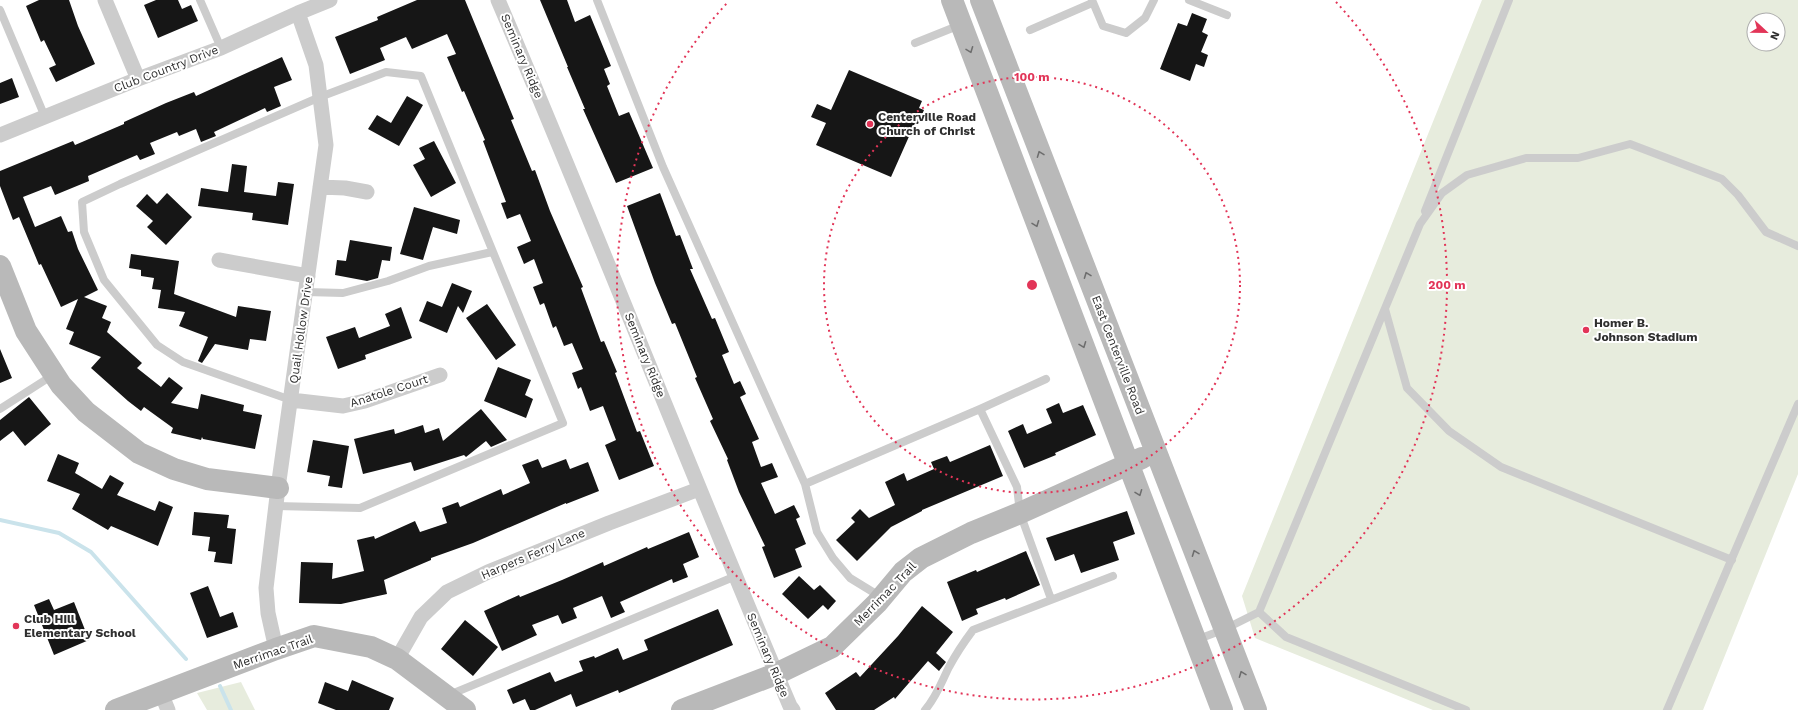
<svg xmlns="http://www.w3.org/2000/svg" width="1798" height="710" font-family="'Work Sans',sans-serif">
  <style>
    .green { fill: #e7ecdd; fill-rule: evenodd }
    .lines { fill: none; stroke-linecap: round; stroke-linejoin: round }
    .stream { stroke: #cae3eb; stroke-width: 4 }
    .building { fill: #161616 }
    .lane { stroke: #ccc; stroke-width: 8 }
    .street { stroke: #ccc; stroke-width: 15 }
    .secondary { stroke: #b9b9b9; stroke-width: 22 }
    .oneway { stroke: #6d6d6d }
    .ring { fill: none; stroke: #e23558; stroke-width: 2; stroke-dasharray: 2 4 }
    .poi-dot { fill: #e23558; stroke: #fff; stroke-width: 1.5 }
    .labels { text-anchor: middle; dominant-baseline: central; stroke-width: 4; stroke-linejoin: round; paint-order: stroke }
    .street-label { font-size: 12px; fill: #2f2f2f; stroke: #fff }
    .poi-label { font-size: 12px; font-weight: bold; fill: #2f2f2f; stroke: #fff; text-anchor: start }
    .centre { fill: #e23558; stroke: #fff; stroke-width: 2 }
    .ring-label { font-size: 12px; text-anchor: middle; font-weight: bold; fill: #e23558; stroke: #fff; stroke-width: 4; stroke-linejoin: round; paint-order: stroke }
  </style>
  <rect width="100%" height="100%" fill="#fff"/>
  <path class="green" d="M1482,0H1798V474L1703,710H1433L1255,638L1242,596ZM1754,20H1778V44H1754Z
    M241,682L255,710H207L197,693Z"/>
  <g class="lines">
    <path class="stream" d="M0,520L59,533L91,552L186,659
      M220,686L231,710"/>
  </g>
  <path class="building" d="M39,0H69L78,26L95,64L56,82L49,68L56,65L44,40L41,42L26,6Z
    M156,0H178L182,9L191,5L198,21L158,38L144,5Z
    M417,0H465L514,119L511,120L532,171L535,170L550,211L583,287L581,288L601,342L604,341L617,372L615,373L637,432L640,431L654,466L619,480L605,445L616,440L603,406L590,411L581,387L578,389L572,373L583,369L572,343L564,346L556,326L553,328L544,303L540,305L533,287L543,283L534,259L524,264L517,247L531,241L520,214L507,219L501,203L506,202L483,141L485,140L464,91L462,92L447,57L456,54L447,34L412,49L406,37L380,48L385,60L350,74L335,37L378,20L377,17Z
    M540,0H567L575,22L590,15L611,66L604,69L610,84L607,86L619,116L629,112L653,168L616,183L583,109H585L567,67H568Z
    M1192,13L1207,19L1202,32L1208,35L1201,52L1208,55L1204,67L1196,64L1190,81L1160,69L1178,23L1187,26Z
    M282,57L292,80L274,87L281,106L267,112L265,108L214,132L216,136L201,142L196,129L179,136L177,132L150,143L155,154L140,160L137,155L88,176L89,181L55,195L51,186L23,197L35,227L61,216L68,232L72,231L78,249L98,290L84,297L107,306L102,318L111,322L107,332L142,363L137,368L161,387L169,377L183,388L171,403L198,409L201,394L244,405L243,411L262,415L255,449L203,439L202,437L201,440L171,433L173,428L144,407L141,411L128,401L91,368L101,357L69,344L74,332L66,329L78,299L61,307L41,264L39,265L19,217L13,220L0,186V171L73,141L75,145L124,124V122L166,103L194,92L196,96Z
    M849,70L922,101L919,108L924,110L918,124L915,123L891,177L816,145L826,123L811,117L817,104L831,110Z
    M12,78L19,97L0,104V83Z
    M407,96L423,105L399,146L368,129L377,115L391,123Z
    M434,141L456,183L431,197L413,165L425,159L419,148Z
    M232,164L247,166L244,192L276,196L278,182L294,184L288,225L252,220L253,213L198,206L201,188L228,192Z
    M167,193L192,217L166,245L147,227L153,221L136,206L147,194L157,204Z
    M660,193L676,236L680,235L693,269H690L712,319L715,318L729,352L722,355L734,384L740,381L746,394L740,397L759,439L752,442L761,467L772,463L778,477L761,483L775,514L794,505L800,517L796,519L806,544L795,549L802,567L774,578L762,547L765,546L739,492L727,460L728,459L710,421L713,419L695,378L697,377L675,323L672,324L655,283L627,206Z
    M414,207L460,220L457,234L433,227L423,260L400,254Z
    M350,240L392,247L390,261L382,260L378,278L367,281L335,275L337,260L346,261Z
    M131,254L179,261L174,294L236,317L238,306L271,311L266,341L250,339L248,350L215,344L202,363L198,361L208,337L179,326L185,312L158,308L161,290L152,289L154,278L141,276V270L129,268Z
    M452,283L472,291L463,313L458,306L447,333L419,321L427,301L442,307Z
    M487,304L516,345L496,360L466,318Z
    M401,307L412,338L365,355L366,359L338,369L326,337L355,327L359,338L390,326L385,314Z
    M0,349L12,378L0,383Z
    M498,367L531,380L525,395L533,399L526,418L484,401Z
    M29,397L51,424L25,446L13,431L0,441V420Z
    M1059,403L1063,413L1083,405L1096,435L1055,453L1056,455L1024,468L1008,431L1023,424L1027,434L1052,423L1046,409Z
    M481,409L507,440L491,447L486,441L466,457L464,455L414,471L411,462L363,474L354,439L394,429L395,434L423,425L425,433L439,428L443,441Z
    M313,440L349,446L342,488L328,486L330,476L307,472Z
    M990,445L1003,476L922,510V511L891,527L857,561L836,540L855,522L851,518L860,509L869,518L895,505L885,482L904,473L907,481L934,469L931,462L947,456L950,462Z
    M58,454L79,463L75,473L102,489L110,475L124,483L117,495L155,511L159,501L173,507L158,546L111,526L108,530L72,509L80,494L47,481Z
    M538,459L542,468L566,459L570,469L588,462L599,491L566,504V503L473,543L431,558V560L384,580L387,594L341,604L299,603L301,562L333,563L332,579L364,571L357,540L374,536L375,539L415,521L420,532L447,523L442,508L458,502L460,507L501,489L503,495L530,483L522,465Z
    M1127,511L1135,534L1113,542L1119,560L1081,573L1074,554L1055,561L1046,538Z
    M194,512L229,515L227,528L236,529L232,564L214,562L216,552L208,551L210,537L192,535Z
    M689,532L699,557L683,564L688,577L673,583L672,579L620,602L625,612L611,618L602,596L573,608L577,618L562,624L558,615L532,625L537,635L502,651L484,611L519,595L520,597L562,580L603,562L604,566L647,547L648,549Z
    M1026,551L1040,585L1006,600L1005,598L976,609L978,614L962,621L947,582L976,570L977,572Z
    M799,576L814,590L820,585L836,601L828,610L823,605L808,619L782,594Z
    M208,586L220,617L233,612L238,627L207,638L190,593Z
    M49,599L54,610L74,602L89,640L54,655L34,605Z
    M922,606L953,632L936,653L946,662L939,671L928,661L895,699L894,697L874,710H836L825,693L856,672L860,677L898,636Z
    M718,609L733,645L619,693L618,690L576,707L571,694L535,710H530L525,699L513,704L507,690L550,672L555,682L583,671L579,661L594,656L595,658L618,648L623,660L648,650L644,640Z
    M465,620L498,647L473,676L441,649Z
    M352,680L394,698L389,710H336L318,703L325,682L348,691Z"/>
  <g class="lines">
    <path class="lane" d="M200,0L221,48
      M597,0L663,167L805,484
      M1092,0L1103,26L1126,33L1145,18L1154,0
      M1189,0L1227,15
      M0,10L45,117
      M1030,30L1092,3
      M915,43L960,25
      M1425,211L1509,0
      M306,292L343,293L388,281L429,266L492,252
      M1385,309L1407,388L1449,431L1501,467L1732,560
      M0,409L53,375
      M980,409L1017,487L1020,513L1051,599
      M276,506L360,508L563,423L421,76L386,72L320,97L120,184L82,202L84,232L104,280L157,345L183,362L291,400
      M881,597L850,578L833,558L817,532L805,484L980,409L1046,379
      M1259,612L1286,637L1466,710
      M1196,640L1225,629L1259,612L1420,224L1442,193L1467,175L1526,158H1578L1630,144L1722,179L1738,195L1766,232L1798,246
      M449,695L736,576
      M925,710C937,696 941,683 949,667C956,654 964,642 973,630L1113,576
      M1667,710L1798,404"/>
    <path class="street" d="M105,0L138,79
      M498,0C598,234 690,471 790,706L793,710
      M0,135L138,79L221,48L298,13L330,0
      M320,187L345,188L367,192
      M219,260L308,276
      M291,400L343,406L365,401L440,375
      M276,649L268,613L266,588L278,488L326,145L316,65L298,13
      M397,659L421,617L447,592L488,572L609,523L699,489
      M161,693L168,710"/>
    <path class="secondary" d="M952,0L1222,710
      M981,0L1256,710
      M0,266L26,331L61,385L86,412L139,453L174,469L207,479L278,488
      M116,710L276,649L314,636L371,647L397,659L465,710
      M682,710L776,674L832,647L877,603L903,572L921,558L971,533L1020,513L1142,458"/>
  </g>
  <defs><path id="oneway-chevron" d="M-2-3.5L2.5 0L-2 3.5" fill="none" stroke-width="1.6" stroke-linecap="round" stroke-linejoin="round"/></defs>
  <g class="oneway">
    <use href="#oneway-chevron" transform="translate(970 50) rotate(69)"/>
    <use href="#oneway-chevron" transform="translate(1040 154) rotate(-111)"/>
    <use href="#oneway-chevron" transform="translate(1036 224) rotate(69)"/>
    <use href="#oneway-chevron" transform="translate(1087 275) rotate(-111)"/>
    <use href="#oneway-chevron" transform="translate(1083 345) rotate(69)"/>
    <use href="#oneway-chevron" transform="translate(1139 493) rotate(69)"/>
    <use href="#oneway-chevron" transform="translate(1195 553) rotate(-111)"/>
    <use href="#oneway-chevron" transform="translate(1242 674) rotate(-111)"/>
  </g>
  <g class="ring">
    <circle cx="1032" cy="285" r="208"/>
    <path d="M1336 2A415 415 0 1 1 728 2"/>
  </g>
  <g class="poi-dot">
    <circle cx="870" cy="124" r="4"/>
    <circle cx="1586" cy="330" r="4"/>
    <circle cx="16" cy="626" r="4"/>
  </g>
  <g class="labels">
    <g class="street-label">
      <text transform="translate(522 56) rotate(67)">Seminary Ridge</text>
      <text transform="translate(166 69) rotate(-21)">Club Country Drive</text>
      <text transform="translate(301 330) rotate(-82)">Quail Hollow Drive</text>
      <text transform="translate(645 355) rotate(68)">Seminary Ridge</text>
      <text transform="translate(1118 355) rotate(69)">East Centerville Road</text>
      <text transform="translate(389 391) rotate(-18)">Anatole Court</text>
      <text transform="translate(533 554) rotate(-23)">Harpers Ferry Lane</text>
      <text transform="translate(885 594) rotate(-46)">Merrimac Trail</text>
      <text transform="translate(273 652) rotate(-19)">Merrimac Trail</text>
      <text transform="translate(768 655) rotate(67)">Seminary Ridge</text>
    </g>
    <g class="poi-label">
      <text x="878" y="117">Centerville Road<tspan x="878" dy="14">Church of Christ</tspan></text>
      <text x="1594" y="323">Homer B.<tspan x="1594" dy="14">Johnson Stadium</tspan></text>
      <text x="24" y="619">Club Hill<tspan x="24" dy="14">Elementary School</tspan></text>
    </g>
  </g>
  <circle cx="1032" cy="285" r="6" class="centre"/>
  <g class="ring-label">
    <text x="1032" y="81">100 m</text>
    <text x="1447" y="289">200 m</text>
  </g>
  <g transform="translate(1766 32) rotate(112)"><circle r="19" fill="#ffffff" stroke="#acacac"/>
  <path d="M0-3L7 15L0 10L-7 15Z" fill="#e23558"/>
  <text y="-6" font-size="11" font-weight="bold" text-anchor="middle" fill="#2f2f2f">N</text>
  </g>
</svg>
